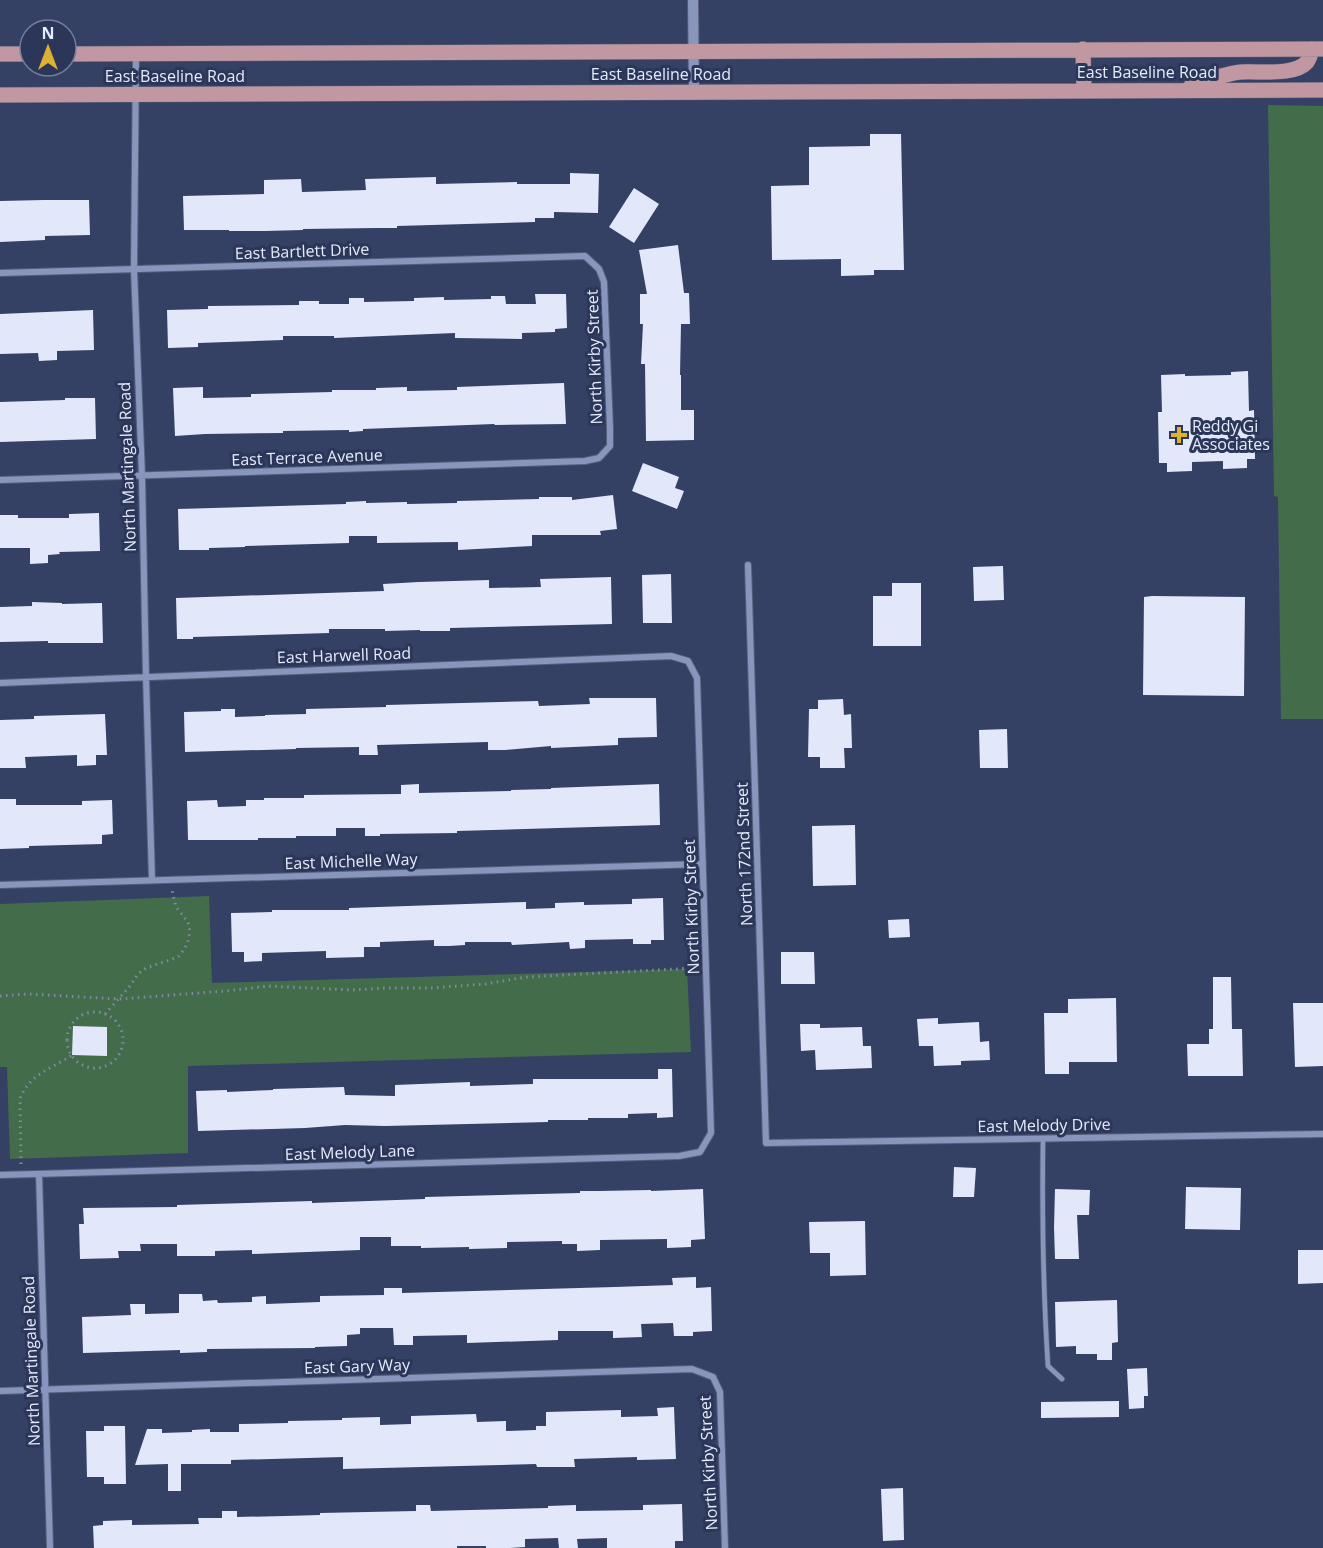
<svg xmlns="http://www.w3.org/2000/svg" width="1323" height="1548" font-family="'Open Sans',sans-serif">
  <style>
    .green { fill: #436c4b }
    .building { fill: #e2e8fa }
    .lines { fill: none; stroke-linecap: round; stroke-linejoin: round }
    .service-casing { stroke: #555e7a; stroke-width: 6 }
    .minor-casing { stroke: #555e7a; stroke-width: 8 }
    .tertiary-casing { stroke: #555e7a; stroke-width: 12 }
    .primary-casing { stroke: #555e7a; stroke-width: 16 }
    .path { stroke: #808aa6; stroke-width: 3; stroke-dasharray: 1.5 4.5; stroke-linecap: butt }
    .service { stroke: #8896be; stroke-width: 4.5 }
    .minor { stroke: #8896be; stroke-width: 6 }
    .tertiary { stroke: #8896be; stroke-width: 10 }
    .primary { stroke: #c198a1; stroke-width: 15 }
    .poi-dot { fill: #dbb233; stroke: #2b3658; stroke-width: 2 }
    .labels { text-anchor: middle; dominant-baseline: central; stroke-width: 6; stroke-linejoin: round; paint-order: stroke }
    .street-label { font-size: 16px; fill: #e4ebfc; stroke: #2b3658 }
    .poi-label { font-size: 16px; fill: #e4ebfc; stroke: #2b3658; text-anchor: start }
  </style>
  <rect width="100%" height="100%" fill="#354164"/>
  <path class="green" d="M1268,105L1323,106V719H1281L1278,497L1274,496Z
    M209,896L212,983L687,969L691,1052L188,1066V1153L10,1159L7,1067H0V904Z"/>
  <path class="building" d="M870,134H901L904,270H874V275L841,276V259L772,260L771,186L809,185V147L870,146Z
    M570,173L599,174L598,213L554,212V218H535V222L397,226V228H377L303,229V230L265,231H229V230H184L183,196L264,194V180L301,179L302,192L366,190L365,179L436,177V184L517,182V184H570Z
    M634,188L659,204L634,243L609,227Z
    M44,200H89L90,235L45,236V240L0,242V201Z
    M678,245L684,293H689L690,324H681L680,375H681V410H694V440L646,441L645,364H641L643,324H640V294H647L639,250Z
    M535,294H566L567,328L555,329V332L522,333V339L455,338V333L334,338V336H283V340L198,343V347L168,348L167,310L208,309V306L299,305V301H319V304H349V298H364V302L414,301V298L444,297V300L491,299V296H505L506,304H536Z
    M93,310L94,350L57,351V360L39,361L38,353L0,354V314Z
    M1248,371L1249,411L1254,410L1255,459H1247V468L1223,469V461L1192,462V471L1167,472V463H1159L1158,412H1162L1161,375L1185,374V376L1231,375V372Z
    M564,383L566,424L495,425L494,424L363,429V431L349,432V430L283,431V433L205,434L175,436L173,388L203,387V398L251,397V394L332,392V390H376V388L407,387V391L457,390V387Z
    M65,398H95L96,439L0,442V402L65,400Z
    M643,463L679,477L675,488L684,491L677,509L632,491Z
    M613,495L617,529L600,531L601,535H532V546L458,550V542L377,543V536H349V543L245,546V547L209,548V550H179L178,509L346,504V502L366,501V503L407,502V504L457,503V501L539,499V497H572V500Z
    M99,513L100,551L59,552L60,554L48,555V563L30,564V548H0V515H18V518H69V514Z
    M1003,566L1004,600L974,601L973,567Z
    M671,574L672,623H643L642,575Z
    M611,577L612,624L450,628V631H420V630L385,631V629H329V633L193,637V639H177L176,598L384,591L383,584L419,582L489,580V588L541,587L540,579Z
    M892,583H921V646H873V596H892Z
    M1152,596L1245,597L1244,696L1143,695L1144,597Z
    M32,602L62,603V604L102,603L103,643H48V641L0,642V607L32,606Z
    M589,698H656L657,737L618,738V745L551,748V746L505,750H488V742L377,745L378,755H359V747L296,748V749L185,752L184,712L221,711V709H235V717L265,716V715L306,714V709L386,707V705L538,701L539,706L590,704Z
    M843,699L844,715L851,714L852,748H844L845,768H820V757H808L809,709H818V700Z
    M105,714L107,755H96V765L77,766V755L25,757L26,768H0V720L34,719V716Z
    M1007,729L1008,768H980L979,730Z
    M419,784V793L511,791V790L551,789V788L659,784L660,825L457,831V833L380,834V836H365V828H336V836H296V838H258V840H188L187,801L217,800L218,807L246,806V800H264V798H304V795L401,794V785Z
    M0,799H16V805H82V801L112,800L113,834L102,835V844L29,846V848L0,849Z
    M855,825L856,885L813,886L812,826Z
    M663,898L664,940H651V944H633V939L585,940V948L570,949L569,942L512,945L511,942H465V945L449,946H434V940L380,942V947H364V957L326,958V951L262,953V961L244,962V952H232L231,913L272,912V910H349V908L526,902V909L555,908V903L584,902V905L632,904V899Z
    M909,919L910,937L889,938L888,920Z
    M781,952H814L815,984H781Z
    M1213,977H1231L1232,1029H1242L1243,1076H1188L1187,1044H1209V1029H1213Z
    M1116,998L1117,1062H1069V1074H1045L1044,1013H1068V999Z
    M1293,1003H1323V1066L1295,1067Z
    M938,1018V1024L979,1022L980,1042L989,1041L990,1060L961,1061V1065L934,1066L933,1046H919L917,1019Z
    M800,1024H820V1028L862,1027L863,1046H871L872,1068L816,1070L815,1050L801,1051Z
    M73,1026L107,1027V1056L72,1055Z
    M658,1069H672L673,1117L657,1118V1113L628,1114V1118H588V1120H548V1122L385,1126L345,1125L305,1128L198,1131L196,1091L227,1090V1092L273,1090V1089L344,1087L345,1095L395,1096V1085L470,1082V1086L533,1084V1079H658Z
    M954,1167L976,1168L974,1197H953Z
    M1186,1187L1241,1188L1240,1230L1185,1229Z
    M703,1189L705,1239L691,1240V1247L667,1248V1239L600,1240V1250L577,1251V1244H562V1241L507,1242V1248L469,1249V1247L421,1248V1246H391V1237H360V1250L252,1254V1250L215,1251V1256H177V1244H140L141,1251H118L119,1258L80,1259L79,1224H84L83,1208L177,1207V1205L312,1201V1203L425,1199V1197L580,1193V1191H599L651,1190V1191Z
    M1055,1189L1090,1190L1089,1215H1077L1079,1259H1055L1054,1227Z
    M865,1221L866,1275L830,1276V1253H810L809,1222Z
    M1298,1250H1323V1283L1298,1284Z
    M696,1277V1288L711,1287L712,1331L693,1332V1336H674L673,1323L641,1324L642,1337L613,1338V1331H558V1340L467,1343V1335L413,1336V1345H394L393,1328H360V1334L347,1335V1346L315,1347V1348L207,1349V1352L180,1353V1350L83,1353L82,1317L131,1315L130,1304H145V1314L179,1313V1294H202L203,1301L217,1300L218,1303L252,1302V1297L266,1296V1304L320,1302V1296L384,1295V1288H402V1293L615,1287L673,1285L672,1278Z
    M1117,1300L1118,1342L1112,1343V1360H1097V1354H1076V1346L1056,1347L1055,1302Z
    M1147,1368L1148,1396H1144V1408L1129,1409L1127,1369Z
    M1119,1401V1417L1041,1418V1402Z
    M674,1407L676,1459L637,1460V1457L574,1459L575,1467H537L536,1464L343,1469V1457L231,1460V1464H181V1491H168V1464L135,1465L147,1429H162V1433L192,1432V1430L210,1429V1432H239V1424L288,1423V1421L342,1420V1418L380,1417V1425L411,1424V1416L476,1414L477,1422L506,1421V1431L536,1430V1426H546V1412L621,1410V1417L658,1416L657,1408Z
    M104,1426H125L126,1484H104V1477H87L86,1431H104Z
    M903,1488L904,1540L883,1541L881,1489Z
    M682,1504L683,1541H675V1548H607V1538L577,1539L578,1548H559L558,1538L525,1539V1547L510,1548H486V1546H457V1548H94L93,1526L103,1525V1521L132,1520V1525L199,1524L198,1518H222V1511H237V1517L285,1516L320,1515V1513L416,1511V1505H430L431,1511L548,1508V1506L576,1505V1511L643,1510V1505Z"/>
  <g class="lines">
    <g class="service-casing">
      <path id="service" d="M1043,1138C1042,1214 1043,1290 1048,1366L1062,1379"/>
    </g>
    <g class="minor-casing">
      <path id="minor" d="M136,53L134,269L142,476L146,677L152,880
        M0,273L585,256L599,269L604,282L610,428V446L599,458L585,461L0,480
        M748,565L766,1143L1323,1134
        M0,683L671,656L688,661L697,678L711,1133L700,1152L679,1156L0,1175
        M0,885L703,864
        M39,1174L50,1548
        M0,1391L692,1369L713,1377L720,1392L725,1548"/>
    </g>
    <g class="tertiary-casing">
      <path id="tertiary" d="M693,0L694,92"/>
    </g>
    <g class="primary-casing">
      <path id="primary" d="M1083,49L1084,91
        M0,54H30
        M66,54L1323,49
        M1191,86C1207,81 1225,73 1242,72C1259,71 1295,76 1307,62C1310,58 1311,53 1312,49
        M0,95L1323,90"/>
    </g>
    <path class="path" d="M0,996L28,994L119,999L226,991L268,986L352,990L386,988H430L485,984L526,977L695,968
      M67 1040a28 28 0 1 1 56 0a28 28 0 1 1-56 0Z
      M105,1014L130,986L138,974L146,968L170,960L179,956L185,948L188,941L190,931L188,922L176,907L172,890
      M21,1164L20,1099C28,1076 51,1068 71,1056"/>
    <use href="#service" class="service"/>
    <use href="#minor" class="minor"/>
    <use href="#tertiary" class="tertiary"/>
    <use href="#primary" class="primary"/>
  </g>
  <path class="poi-dot" d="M1176 426h6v6h6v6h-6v6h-6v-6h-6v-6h6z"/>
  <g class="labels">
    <g class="street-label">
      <text x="1147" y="72">East Baseline Road</text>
      <text x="661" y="74">East Baseline Road</text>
      <text x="175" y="76">East Baseline Road</text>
      <text transform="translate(302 251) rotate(-2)">East Bartlett Drive</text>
      <text transform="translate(594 357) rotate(-92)">North Kirby Street</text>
      <text transform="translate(307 457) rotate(-2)">East Terrace Avenue</text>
      <text transform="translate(127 467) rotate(-92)">North Martingale Road</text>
      <text transform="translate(344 655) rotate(-2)">East Harwell Road</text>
      <text transform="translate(744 854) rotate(-92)">North 172nd Street</text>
      <text transform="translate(351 861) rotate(-2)">East Michelle Way</text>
      <text transform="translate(691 907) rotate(-92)">North Kirby Street</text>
      <text transform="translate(1044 1125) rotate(-1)">East Melody Drive</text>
      <text transform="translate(350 1152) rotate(-2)">East Melody Lane</text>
      <text transform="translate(31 1361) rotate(-92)">North Martingale Road</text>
      <text transform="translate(357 1366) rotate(-2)">East Gary Way</text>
      <text transform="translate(708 1463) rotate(-93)">North Kirby Street</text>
    </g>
    <g class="poi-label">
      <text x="1192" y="426">Reddy Gi<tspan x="1192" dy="18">Associates</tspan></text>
    </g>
  </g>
  <g transform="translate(48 48)"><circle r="28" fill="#2b3658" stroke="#757e9a" stroke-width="1.5"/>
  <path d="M0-4.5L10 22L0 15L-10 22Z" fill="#dbb233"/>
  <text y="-9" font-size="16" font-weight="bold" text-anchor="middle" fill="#e4ebfc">N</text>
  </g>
</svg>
